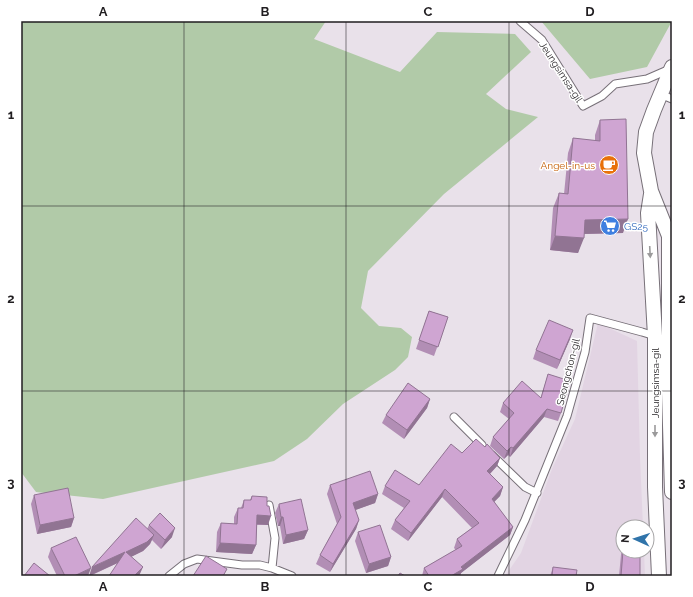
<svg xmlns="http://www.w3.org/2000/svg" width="693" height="597" font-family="Raleway,sans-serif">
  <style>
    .built { fill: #e2d4e3 }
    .green { fill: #b1caa8 }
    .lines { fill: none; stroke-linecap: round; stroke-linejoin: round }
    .service-casing { stroke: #777078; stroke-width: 9 }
    .minor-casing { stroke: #777078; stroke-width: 16 }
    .service { stroke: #fff; stroke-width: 7 }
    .minor { stroke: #fff; stroke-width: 14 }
    .wall { fill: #b28eb5 }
    .shaded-wall { fill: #917493 }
    .building { fill: #cfa5d2; stroke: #917493 }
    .oneway { fill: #9b9a9b }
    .grid { fill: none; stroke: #211e21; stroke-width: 1; stroke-opacity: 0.55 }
    .labels { text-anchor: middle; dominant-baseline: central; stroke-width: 3; stroke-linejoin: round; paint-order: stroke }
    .street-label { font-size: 10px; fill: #211e21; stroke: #fff }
    .food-label { font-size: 10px; fill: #c56008; stroke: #fff; text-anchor: end }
    .shop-label { font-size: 10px; fill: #366cbe; stroke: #fff; text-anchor: start }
    .neatline { fill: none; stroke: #211e21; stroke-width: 1.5 }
    .grid-label { font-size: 13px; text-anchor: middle; font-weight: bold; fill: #211e21 }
  </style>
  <rect width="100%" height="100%" fill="#e9e1ea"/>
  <path class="built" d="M598,323L637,341L640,457L643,527H623V551H644L645,576H505L521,553L552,469L575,419Z"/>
  <path class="green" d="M21,21H326L314,39L400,72L437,32L515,34L531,52L486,94L506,109L538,117L444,194L368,271L361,308L379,326L401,328L412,337L408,357L395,370L343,404L307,439L274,461L103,499L36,492L21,472Z
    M541,21H672L647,67L590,79Z"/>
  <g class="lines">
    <g class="service-casing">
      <path id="service" d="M520,21L542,40L583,106L602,96L615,84L647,79L670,69
        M660,94L672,99
        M454,417L482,445
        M492,455L525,487L537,493
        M269,505L275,538L272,568
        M169,576L184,564L197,559L242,565H260L272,568L292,576
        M498,576L525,520L567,416L585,352L590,318L642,332L655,336"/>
    </g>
    <g class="minor-casing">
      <path id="minor" d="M672,67L654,110L646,132L644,153L651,191L669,236V392L672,492
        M651,194L648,213L655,336V487L659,576"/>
    </g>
    <use href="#service" class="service"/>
    <use href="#minor" class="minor"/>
  </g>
  <path class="wall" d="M600,120L623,233L584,234L578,253L550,250L553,208L559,193L564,194L568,153L573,138L595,141V135Z
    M429,311L448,317L434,356L416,349Z
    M570,339L557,369L533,359L536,350Z
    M548,374L561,413L558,421L544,417L510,457L508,455L504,459L490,446L493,437L509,419L500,412L503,403L541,397Z
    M430,399L427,408L404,439L382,423L386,415Z
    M485,447L500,458L497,466L490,474L503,487L500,496L494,502L513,527L510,535L461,573L460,576H422L424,568L456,550L454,548L457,539L472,528L442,497L408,541L391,529L395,520L404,508L382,494L385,486L419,485Z
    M330,485L378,494L375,503L355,510L359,520L356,529L330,572L316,564L320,555L337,524L327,494Z
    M34,495L74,518L71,527L37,534L31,504Z
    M252,496L267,506L268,525H257L256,545L252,554L216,552L217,532L221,523L234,524V517L238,508H241L244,500H250Z
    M279,504L308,530L304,539L283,544L280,526H278L275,513Z
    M149,525L172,537L161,549L152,540L150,544L143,551L90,576L147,529Z
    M358,532L391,557L388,566L366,573L355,541Z
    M623,533V551L640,576H619Z
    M51,548L88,576H57L48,557Z
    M553,567L576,576H550Z"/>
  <path class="shaded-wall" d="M628,219L623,233L580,234L585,220Z
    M555,236L584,238L578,253L550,250Z
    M573,330L570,339L557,369L560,360Z
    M430,399L427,408L404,439L407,430Z
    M547,409L544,417L510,457L513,448Z
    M511,447L508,455L504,459L507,451Z
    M500,458L497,466L484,480L487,471Z
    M503,487L500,496L489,507L492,499Z
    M445,489L442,497L408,541L411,533Z
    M378,494L375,503L350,512L353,503Z
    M257,515L271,516L268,525L254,524Z
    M281,517H283L280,526H278Z
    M74,518L71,527L37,534L40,525Z
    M359,520L356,529L330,572L333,564Z
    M513,527L510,535L461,573L460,576H451L461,567Z
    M175,528L172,537L161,549L165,540Z
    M308,530L304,539L283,544L286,535Z
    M154,535L150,544L143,551L123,561L126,552Z
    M220,543L256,545L252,554L216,552Z
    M125,552L122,561L89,576L92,567Z
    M391,557L388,566L366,573L369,564Z
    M143,567L139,576H134Z
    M91,568L88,576H74Z"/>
  <path class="building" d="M626,119L628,219L585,220L584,238L555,236L559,193L568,194L573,138L600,141V120Z
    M429,311L448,317L438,347L419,340Z
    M549,320L573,330L560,360L536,350Z
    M548,374L570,381L561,413L547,409L513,448L511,447L507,451L493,437L514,413L503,403L522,381L541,398Z
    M408,383L430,399L407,430L386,415Z
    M476,439L485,447L487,444L500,458L487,471L503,487L492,499L513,527L461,567L463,569L451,576H429L424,568L462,546L457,539L479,523L445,489L411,533L395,520L410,501L385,486L395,470L419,485L451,444L462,453Z
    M370,471L378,494L353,503L359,520L333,564L320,555L341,517L330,485Z
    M68,488L74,518L40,525L34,495Z
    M252,496L267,497V506H269L271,516L257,515L256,545L220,543L221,523L237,524L238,508H243L244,500H251Z
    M301,499L308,530L286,535L283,517H281L279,504Z
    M160,513L175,528L165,540L149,525Z
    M136,518L154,535L147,542L126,552L143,567L134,576H109L125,552L92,567Z
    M380,525L391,557L369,564L358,532Z
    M626,525H641V527H626Z
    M76,537L91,568L74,576H65L51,548Z
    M623,551H640V576H621Z
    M206,556L227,569L223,576H193Z
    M34,563L50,576H24Z
    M553,567L577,570L576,576H552Z
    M400,573L405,576H398Z"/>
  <defs><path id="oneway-solid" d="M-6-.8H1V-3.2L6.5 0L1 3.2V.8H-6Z"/></defs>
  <g class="oneway">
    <use href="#oneway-solid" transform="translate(650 252) rotate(87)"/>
    <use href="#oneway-solid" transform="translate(655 431) rotate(90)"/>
  </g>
  <path class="grid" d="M184,21V576M346,21V576M509,21V576M21,206H672M21,391H672"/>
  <defs>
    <g id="cafe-disc" transform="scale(1)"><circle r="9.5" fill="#e8710a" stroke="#fff"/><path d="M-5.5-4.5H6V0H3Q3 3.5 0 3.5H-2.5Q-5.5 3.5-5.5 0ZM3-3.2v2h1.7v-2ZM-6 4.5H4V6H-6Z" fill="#fff"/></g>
    <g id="supermarket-disc" transform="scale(1)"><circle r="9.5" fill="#3f7fe0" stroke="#fff"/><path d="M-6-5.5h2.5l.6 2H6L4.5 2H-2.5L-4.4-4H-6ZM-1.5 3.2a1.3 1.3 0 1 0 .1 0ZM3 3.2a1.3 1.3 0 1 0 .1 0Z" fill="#fff"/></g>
  </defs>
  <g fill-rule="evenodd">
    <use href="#cafe-disc" x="609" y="165"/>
    <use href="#supermarket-disc" x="610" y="226"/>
  </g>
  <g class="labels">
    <g class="street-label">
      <text transform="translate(561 72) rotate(57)">Jeungsimsa-gil</text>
      <text transform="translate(568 372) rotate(-76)">Seongchon-gil</text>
      <text transform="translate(655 383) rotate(-90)">Jeungsimsa-gil</text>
    </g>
    <g class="food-label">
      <text x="595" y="165">Angel-in-us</text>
    </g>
    <g class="shop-label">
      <text x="624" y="226">GS25</text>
    </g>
  </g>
  <rect width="693" height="597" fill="none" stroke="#ffffff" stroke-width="44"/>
  <g transform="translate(635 539) rotate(273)"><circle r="19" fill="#ffffff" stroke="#a6a5a6"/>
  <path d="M0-3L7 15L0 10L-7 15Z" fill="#3074aa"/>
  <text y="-6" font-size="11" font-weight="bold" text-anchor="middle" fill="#211e21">N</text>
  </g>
  <rect x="22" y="22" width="649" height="553" class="neatline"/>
  <g class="grid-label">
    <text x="103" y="16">A</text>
    <text x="265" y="16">B</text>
    <text x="428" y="16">C</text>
    <text x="590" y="16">D</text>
    <text x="11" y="119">1</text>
    <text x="682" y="119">1</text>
    <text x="11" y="303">2</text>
    <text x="682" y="303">2</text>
    <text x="11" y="487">3</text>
    <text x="682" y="487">3</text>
    <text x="103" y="591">A</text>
    <text x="265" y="591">B</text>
    <text x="428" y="591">C</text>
    <text x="590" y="591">D</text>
  </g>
</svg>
